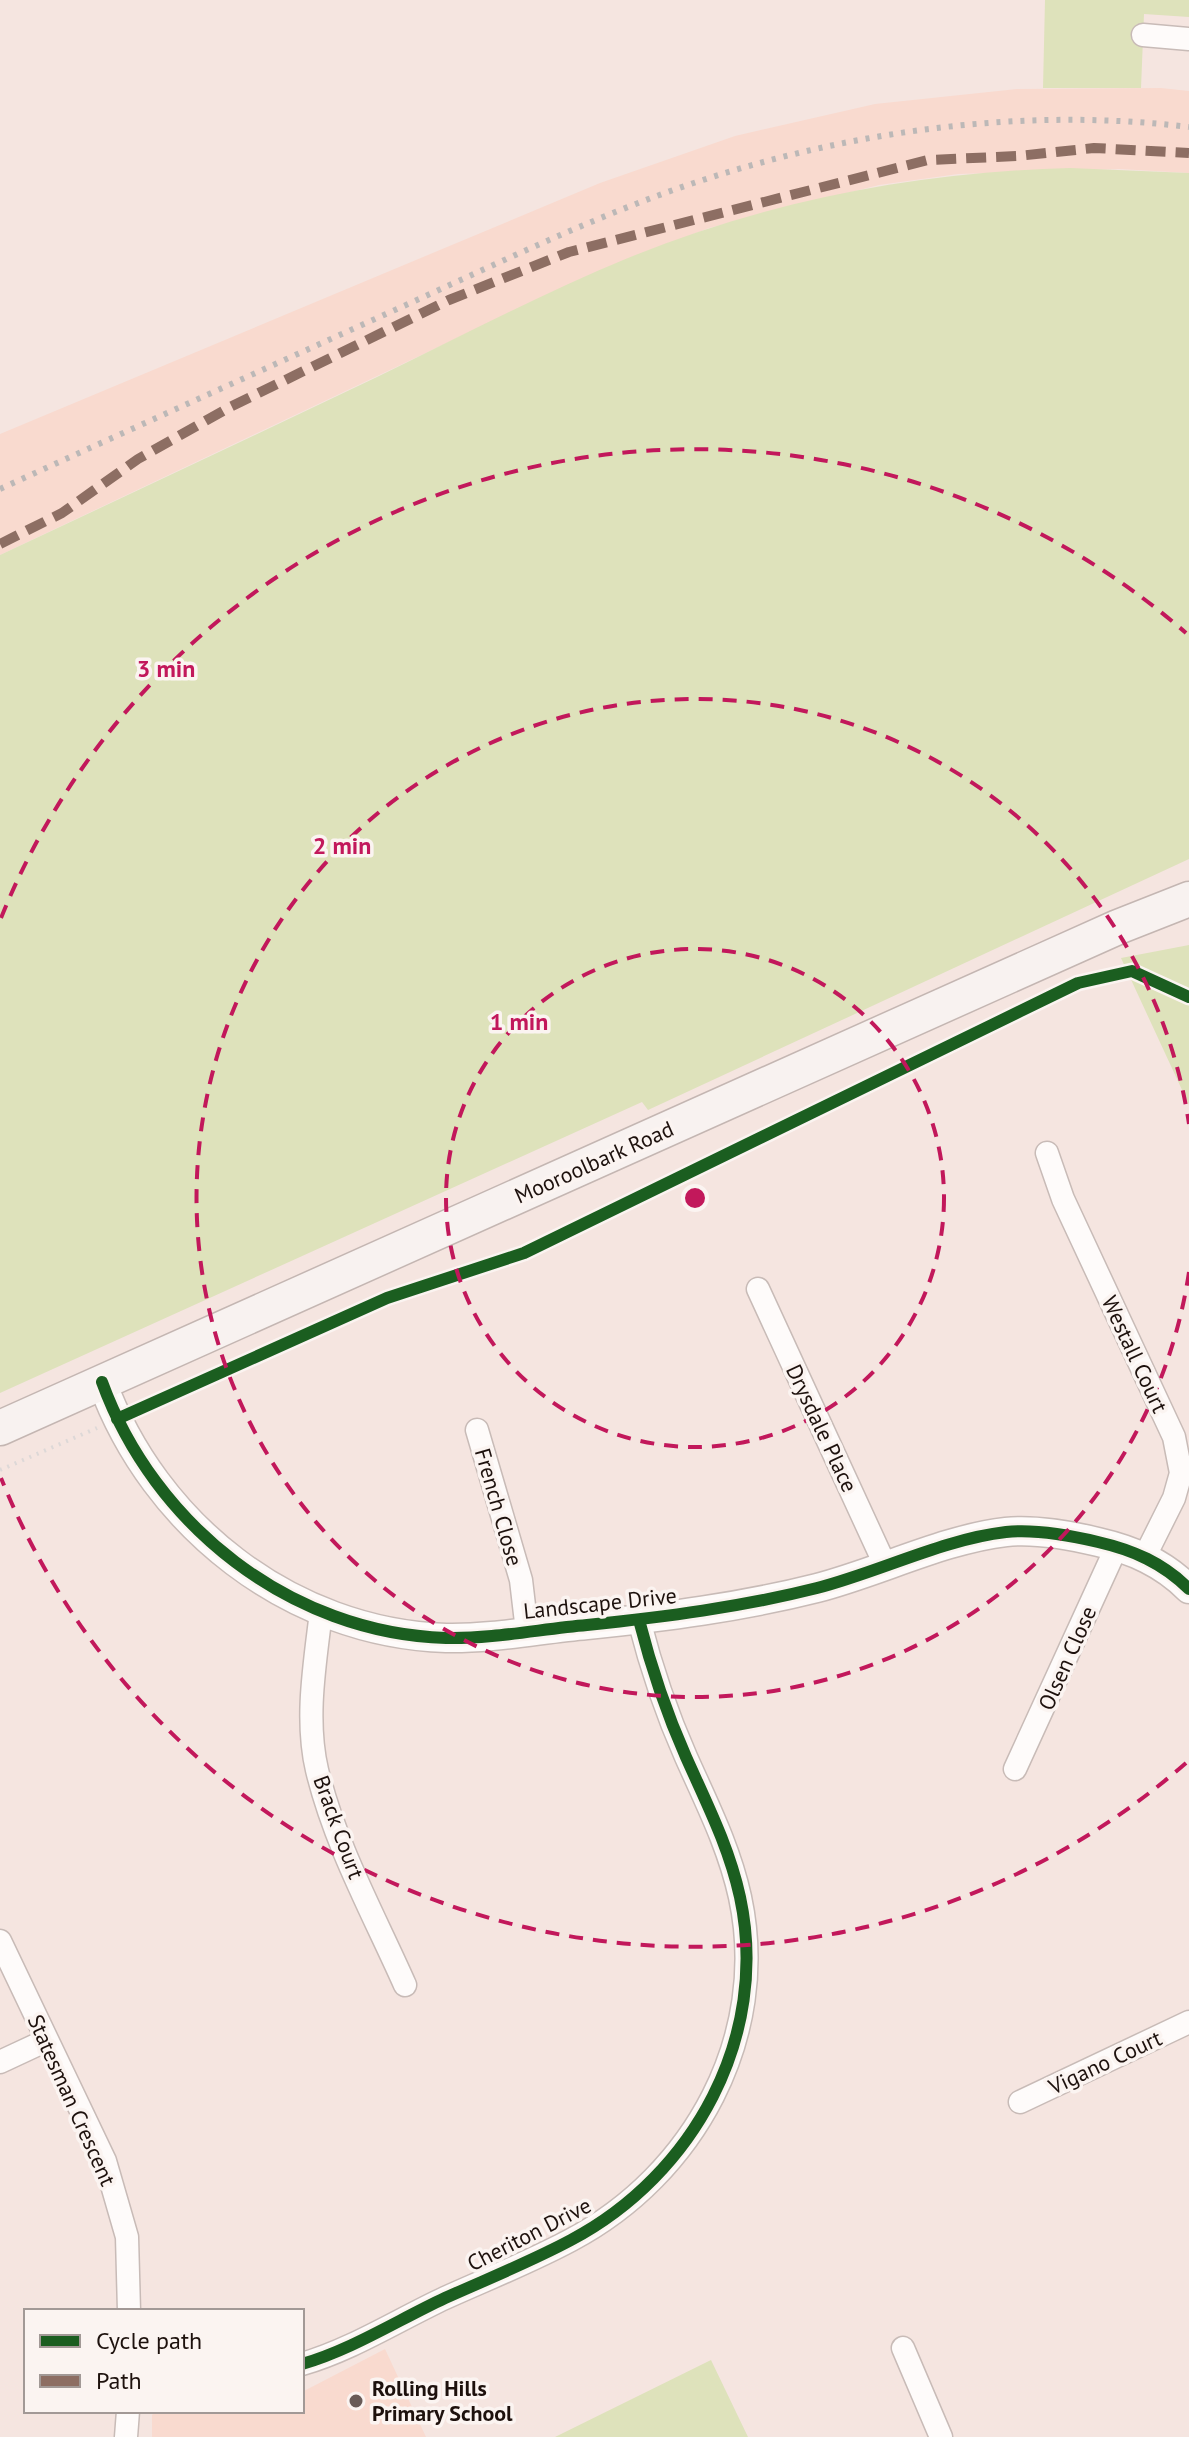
<svg xmlns="http://www.w3.org/2000/svg" width="1189" height="2437" font-family="'PT Sans',sans-serif">
  <style>
    .built { fill: #f9dacf }
    .green { fill: #dee2bb }
    .lines { fill: none; stroke-linecap: round; stroke-linejoin: round }
    .minor-casing { stroke: #c8bbb7; stroke-width: 25 }
    .tertiary-casing { stroke: #c8bbb7; stroke-width: 31 }
    .primary-casing { stroke: #c4b6b2; stroke-width: 37 }
    .path { stroke: #ddd8d7; stroke-width: 4; stroke-dasharray: 2 6; stroke-linecap: butt }
    .minor { stroke: #fefbfa; stroke-width: 22 }
    .tertiary { stroke: #fefbfa; stroke-width: 28 }
    .primary { stroke: #f8f2f0; stroke-width: 34 }
    .rail { stroke: #bcb8b7; stroke-width: 6; stroke-dasharray: 4 8; stroke-linecap: butt }
    .quiet { stroke: #8d6e63; stroke-width: 10; stroke-dasharray: 20 10; stroke-linecap: butt }
    .cycleway-casing { stroke: #fbf4f1; stroke-width: 17 }
    .cycleway { stroke: #1b5e20; stroke-width: 12 }
    .ring { fill: none; stroke: #c2185b; stroke-width: 4; stroke-dasharray: 14 10 }
    .poi-dot { fill: #695b57; stroke: #fbf4f1; stroke-width: 3 }
    .labels { text-anchor: middle; dominant-baseline: central; stroke-width: 7; stroke-linejoin: round; paint-order: stroke }
    .street-label { font-size: 22px; fill: #1d110d; stroke: #fbf4f1 }
    .poi-label { font-size: 22px; font-weight: bold; fill: #1d110d; stroke: #fbf4f1; text-anchor: start }
    .centre { fill: #c2185b; stroke: #fbf4f1; stroke-width: 4 }
    .ring-label { font-size: 24px; text-anchor: middle; font-weight: bold; fill: #c2185b; stroke: #fbf4f1; stroke-width: 7; stroke-linejoin: round; paint-order: stroke }
  </style>
  <rect width="100%" height="100%" fill="#f5e5e0"/>
  <path class="built" d="M1161,88L1189,91V173L1119,169L958,174L879,185L709,228L592,274L0,555V434L600,183L735,136L875,104L1017,89Z
    M385,2349L426,2437H152V2415L156,2411H302V2392Z"/>
  <path class="green" d="M1045,0H1189V17L1144,14L1141,88H1043Z
    M1070,168L1189,173V859L648,1110L642,1102L0,1393V555C126,496 251,437 377,377C460,337 543,293 628,258C770,200 918,172 1070,168Z
    M1189,945V1105L1121,958Z
    M711,2360L748,2437H555Z"/>
  <g class="lines">
    <g class="minor-casing">
      <path id="minor" d="M1143,35L1189,39
        M1047,1153L1063,1199L1174,1437L1181,1473L1174,1498L1145,1556
        M758,1289L886,1567
        M477,1430L521,1580L527,1631
        M321,1612C315,1663 305,1719 317,1770C335,1845 374,1915 405,1985
        M1015,1769L1117,1546
        M0,1941L105,2161L127,2237L129,2311
        M0,2062L45,2041
        M1020,2102L1189,2022
        M903,2348L941,2437
        M302,2364C351,2350 398,2320 445,2298C487,2279 530,2262 571,2240C694,2175 770,2036 740,1897C729,1847 707,1804 686,1757C666,1712 651,1667 639,1620
        M126,2437L128,2411"/>
    </g>
    <g class="tertiary-casing">
      <path id="tertiary" d="M102,1382C154,1525 290,1633 446,1638C492,1639 541,1629 587,1625C664,1617 742,1607 817,1588C879,1572 944,1539 1006,1532C1036,1529 1069,1535 1098,1542C1133,1550 1163,1563 1189,1589"/>
    </g>
    <g class="primary-casing">
      <path id="primary" d="M0,1428L1118,927L1189,899"/>
    </g>
    <path class="path" d="M0,1470L97,1428"/>
    <use href="#minor" class="minor"/>
    <use href="#tertiary" class="tertiary"/>
    <use href="#primary" class="primary"/>
    <path class="rail" d="M0,489C129,430 258,372 386,314C475,274 563,231 654,197C821,135 1011,105 1189,127"/>
    <path class="quiet" d="M0,544L62,513L138,459L230,407L449,300L569,252L928,160L1018,156L1094,148L1189,153"/>
    <g class="cycleway-casing">
      <path id="cycleway" d="M102,1382C154,1525 290,1633 446,1638C492,1639 541,1629 587,1625C664,1617 742,1607 817,1588C879,1572 944,1539 1006,1532C1036,1529 1069,1535 1098,1542C1133,1550 1163,1563 1189,1589
        M117,1419L387,1298L524,1253L1078,983L1132,971L1189,997
        M302,2364C351,2350 398,2320 445,2298C487,2279 530,2262 571,2240C694,2175 770,2036 740,1897C729,1847 707,1804 686,1757C666,1712 651,1667 639,1620"/>
    </g>
    <use href="#cycleway" class="cycleway"/>
  </g>
  <g class="ring">
    <circle cx="695" cy="1198" r="249"/>
    <path d="M1189 1272A499 499 0 1 1 1189 1124"/>
    <path d="M1186 1763A748 748 0 0 1 1 1478M1 918A748 748 0 0 1 1186 633"/>
  </g>
  <circle class="poi-dot" cx="356" cy="2401" r="8"/>
  <g class="labels">
    <g class="street-label">
      <text transform="translate(594 1162) rotate(-24)">Mooroolbark Road</text>
      <text transform="translate(1135 1354) rotate(65)">Westall Court</text>
      <text transform="translate(822 1428) rotate(65)">Drysdale Place</text>
      <text transform="translate(499 1507) rotate(74)">French Close</text>
      <text transform="translate(600 1603) rotate(-6)">Landscape Drive</text>
      <text transform="translate(1067 1658) rotate(-66)">Olsen Close</text>
      <text transform="translate(339 1827) rotate(70)">Brack Court</text>
      <text transform="translate(1105 2062) rotate(-25)">Vigano Court</text>
      <text transform="translate(72 2100) rotate(66)">Statesman Crescent</text>
      <text transform="translate(529 2234) rotate(-27)">Cheriton Drive</text>
    </g>
    <g class="poi-label">
      <text x="372" y="2388">Rolling Hills<tspan x="372" dy="25">Primary School</tspan></text>
    </g>
  </g>
  <circle cx="695" cy="1198" r="12" class="centre"/>
  <g class="ring-label">
    <text x="166" y="677">3 min</text>
    <text x="342" y="854">2 min</text>
    <text x="519" y="1030">1 min</text>
  </g>
  <rect x="24" y="2309" width="280" height="104" fill="#fbf4f1" stroke="#a29996" stroke-width="2"/>
  <rect x="40" y="2335" width="40" height="12" fill="#1b5e20" stroke="#a29996" stroke-width="2"/>
  <text x="96" y="2349" font-size="24" fill="#1d110d">Cycle path</text>
  <rect x="40" y="2375" width="40" height="12" fill="#8d6e63" stroke="#a29996" stroke-width="2"/>
  <text x="96" y="2389" font-size="24" fill="#1d110d">Path</text>
</svg>
